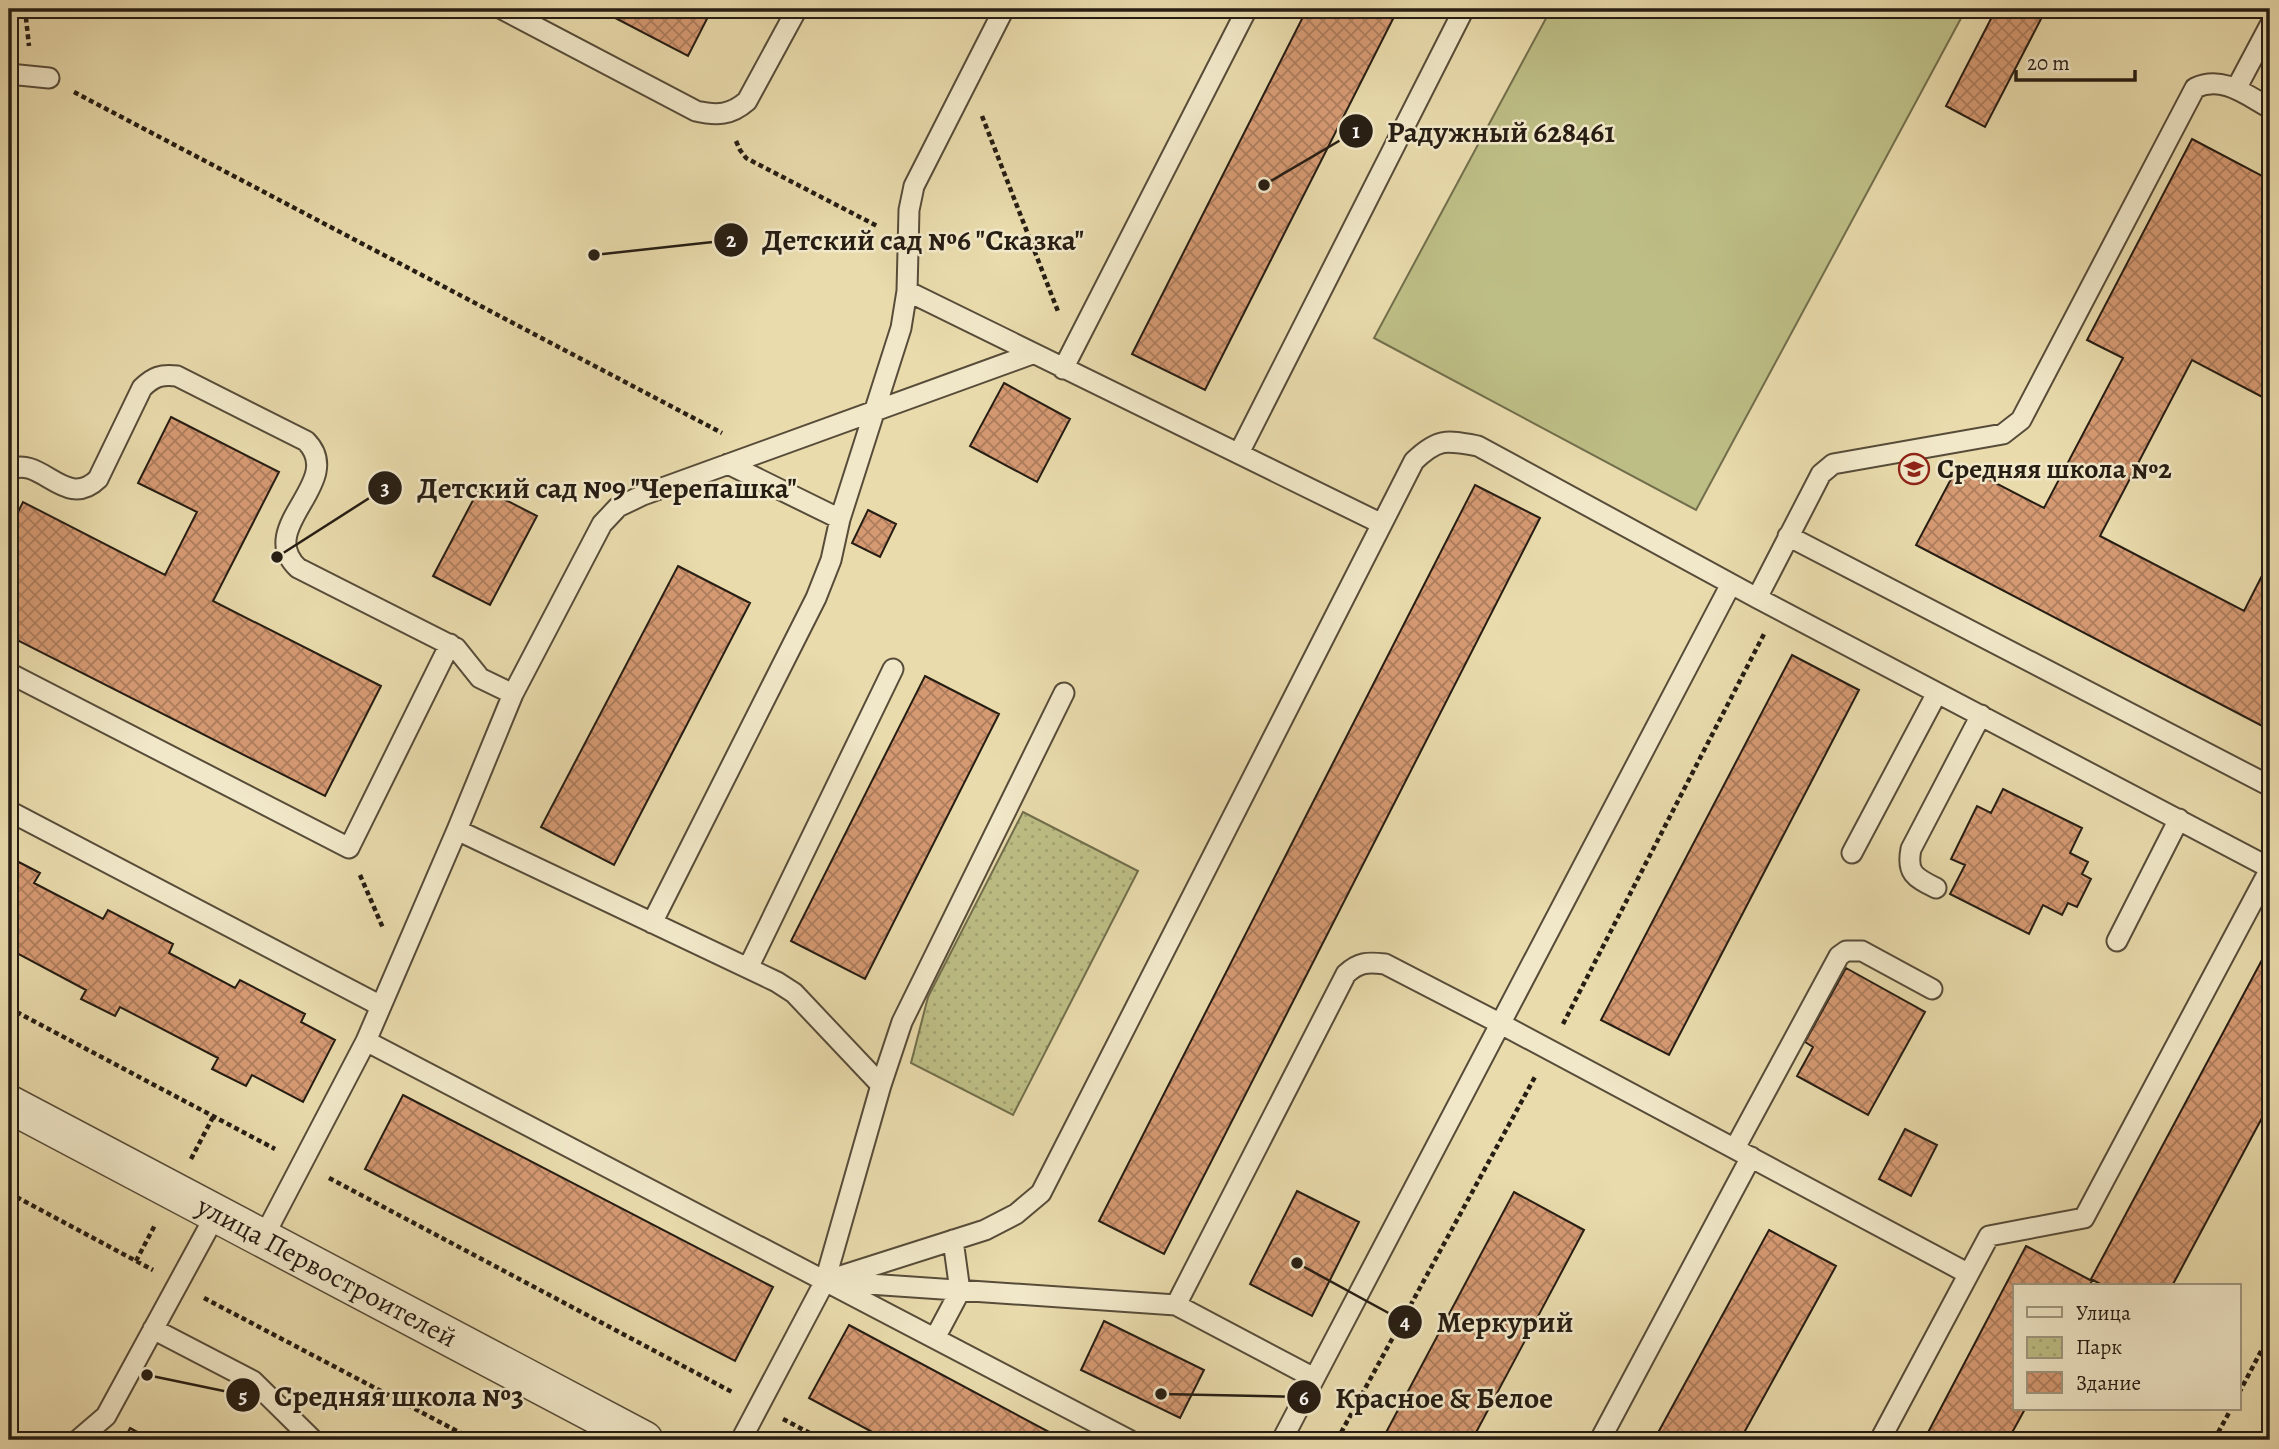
<svg xmlns="http://www.w3.org/2000/svg" width="2279" height="1449" font-family="Alegreya,serif">
  <style>
    .green { fill: #bdbe85; stroke: #726e4c; stroke-width: 2 }
    .park { fill: url(#park-dots); stroke: #726e4c; stroke-width: 2 }
    .building { fill: url(#building-cross-hatch); stroke: #261d13; stroke-width: 2 }
    .lines { fill: none; stroke-linecap: round; stroke-linejoin: round }
    .lane-casing { stroke: #574c39; stroke-width: 23 }
    .street-casing { stroke: #574c39; stroke-width: 40 }
    .path { stroke: #261d13; stroke-width: 4.5; stroke-dasharray: 5 3.5; stroke-linecap: butt }
    .lane { stroke: #f1e8c9; stroke-width: 19 }
    .street { stroke: #f1e8c9; stroke-width: 37 }
    .labels { text-anchor: middle; dominant-baseline: central; stroke-width: 5; stroke-linejoin: round; paint-order: stroke }
    .poi-label { font-size: 28px; font-weight: bold; fill: #261d13; stroke: #f1e8c9; text-anchor: start }
    .street-label { font-size: 28px; fill: #261d13; stroke: #f1e8c9 }
    .leader { fill: none; stroke: #261d13; stroke-width: 2.5 }
    .callout-dot { fill: #261d13; stroke: #f1e8c9; stroke-width: 2.5 }
    .mark-label { font-size: 21px; text-anchor: middle; font-weight: bold; fill: #fff }
    .callout-label { font-size: 30px; text-anchor: middle; font-weight: bold; fill: #261d13; stroke: #f1e8c9; stroke-width: 5; stroke-linejoin: round; paint-order: stroke }
  </style>
  <defs>
    <pattern id="park-dots" width="8" height="8" patternUnits="userSpaceOnUse" patternTransform="scale(1.75)"><rect width="8" height="8" fill="#bdbe85"/><path d="M2 2h.1M6 6h.1" fill="none" stroke="#a2a372" stroke-width="1.8" stroke-linecap="round"/></pattern>
    <pattern id="building-cross-hatch" width="8" height="8" patternUnits="userSpaceOnUse" patternTransform="scale(1.75)"><rect width="8" height="8" fill="#d69a73"/><path d="M0 0l8 8M0 8l8-8" fill="none" stroke="#ad7d5d"/></pattern>
  </defs>
  <rect width="100%" height="100%" fill="#e9dbac"/>
  <filter id="stains"><feTurbulence type="fractalNoise" baseFrequency=".00286" numOctaves="4"/><feColorMatrix values="0 0 0 0 .2 0 0 0 0 .09 0 0 0 0 .02 0 0 0 .5 -.17"/></filter>
  <radialGradient id="worn" r=".72"><stop offset=".6" stop-color="#630" stop-opacity="0"/><stop offset="1" stop-color="#630" stop-opacity=".3"/></radialGradient>
  <path class="green" d="M1551,9H1966L1696,510L1374,338Z"/>
  <path class="park" d="M1023,812L1138,871L1013,1115L911,1063L928,997Z"/>
  <path class="building" d="M598,9H712L688,56Z
    M1307,9H1398L1205,390L1132,354Z
    M1996,9H2021L2041,19L1985,127L1946,106Z
    M2192,139L2270,180V401L2192,360L2100,536L2244,611L2270,560V730L1916,545L1959,464L2044,508L2123,358L2087,340Z
    M1004,383L1070,419L1037,482L970,446Z
    M171,417L279,472L213,601L381,686L325,796L9,636V530L23,502L165,575L197,512L138,483Z
    M1475,485L1540,518L1164,1254L1099,1221Z
    M480,487L537,516L490,605L433,576Z
    M868,510L896,524L880,557L852,543Z
    M678,566L750,603L614,865L541,827Z
    M1792,655L1859,690L1669,1055L1601,1020Z
    M925,676L999,714L865,979L791,941Z
    M2003,789L2082,828L2070,853L2088,862L2082,874L2091,879L2077,907L2068,903L2062,915L2043,905L2029,934L1950,894L1965,865L1951,859L1977,806L1991,813Z
    M9,857L40,873L34,883L103,919L108,910L173,944L169,953L235,988L240,980L305,1014L301,1022L335,1040L303,1102L252,1075L246,1086L212,1069L218,1058L120,1007L115,1016L81,999L86,990L9,949Z
    M2270,945V1103L2172,1286H2104L2091,1279Z
    M1846,968L1925,1012L1868,1115L1797,1076L1813,1047L1805,1042Z
    M403,1095L773,1287L735,1361L365,1169Z
    M1905,1129L1937,1145L1911,1196L1879,1179Z
    M1297,1191L1359,1222L1312,1316L1250,1284Z
    M1514,1192L1584,1230L1472,1440H1382Z
    M1769,1230L1836,1266L1740,1440H1654Z
    M2026,1246L2092,1281L2089,1286H2015V1409H2025L2008,1440H1924Z
    M1104,1321L1204,1370L1180,1418L1081,1370Z
    M849,1325L1064,1440H887L809,1398Z
    M130,1428L152,1440H124Z"/>
  <g class="lines">
    <g class="lane-casing">
      <path id="lane" d="M502,9L696,111C717,116 731,115 747,101L797,9
        M9,74L49,78
        M2236,89L2270,25
        M907,291L1382,524
        M1063,369L1247,9
        M1239,453L1464,9
        M728,464L840,519
        M9,470C41,454 65,511 98,479L142,388C153,377 161,374 177,376L306,441C347,482 254,527 298,568L456,648L480,678L513,694
        M1788,536L2270,786
        M1757,598L1821,474L1833,464L2003,434L2021,420L2195,88C2223,75 2246,95 2270,108
        M9,673L349,848L450,644
        M1064,693L902,1022L881,1085L825,1281L1176,1305L1314,1378
        M9,811L381,1006
        M457,830L777,982L794,993L881,1085
        M1852,853L1937,693
        M1936,888C1916,878 1906,874 1911,849L1981,715
        M652,923L816,598L831,560L840,519L901,328L907,291L909,210L914,186L1004,9
        M2117,941L2179,819
        M748,968L893,669
        M366,1041L1129,1440
        M1735,1148L1839,956L1846,951H1862L1932,989
        M263,1238L366,1041L457,830L513,694L602,524L618,507L643,495L1032,354
        M1176,1305L1346,974C1359,962 1367,962 1385,964L1501,1024L1967,1273
        M153,1329L253,1381L313,1440
        M935,1338L960,1291L953,1240
        M78,1440L106,1416L216,1214
        M741,1440L825,1281L985,1230L1016,1214L1041,1193L1414,461C1438,438 1446,440 1478,446L1757,598L2270,868
        M1282,1440L1731,584
        M1600,1440L1751,1157
        M1880,1440L1989,1236L2084,1218L2270,869"/>
    </g>
    <g class="street-casing">
      <path id="street" d="M9,1104L644,1440"/>
    </g>
    <path class="path" d="M25,9L29,46
      M74,92L722,433
      M982,116L1059,314
      M736,141L740,150L746,158L879,227
      M360,875L383,928
      M9,1008L275,1149
      M1563,1024L1764,634
      M191,1159L213,1117
      M329,1178L732,1392
      M9,1193L153,1270
      M136,1261L155,1225
      M204,1298L474,1440
      M2239,1393L2270,1334
      M783,1419L823,1440
      M1337,1440L1536,1075
      M2214,1440L2231,1409"/>
    <use href="#lane" class="lane"/>
    <use href="#street" class="street"/>
  </g>
  <defs>
    <g id="school-ring" transform="scale(1.575)"><circle r="9.5" fill="#f1e8c9" stroke="#8f2418" stroke-width="1.5"/><path d="M0-5L7-2L0 1L-7-2ZM-4 1L0 2.5L4 1V4Q0 6-4 4Z" fill="#8f2418"/></g>
  </defs>
  <g fill-rule="evenodd">
    <use href="#school-ring" x="1914" y="469"/>
  </g>
  <g class="labels">
    <g class="poi-label">
      <text x="1937" y="469">Средняя школа №2</text>
    </g>
    <g class="street-label">
      <text transform="translate(327 1272) rotate(28)">улица Первостроителей</text>
    </g>
  </g>
  <path class="leader" d="M1264 185L1356 131M594 255L731 240M277 557L385 488M1297 1263L1405 1322M147 1375L243 1395M1161 1394L1304 1397"/>
  <g class="callout-dot">
    <circle cx="1264" cy="185" r="7"/>
    <circle cx="594" cy="255" r="7"/>
    <circle cx="277" cy="557" r="7"/>
    <circle cx="1297" cy="1263" r="7"/>
    <circle cx="147" cy="1375" r="7"/>
    <circle cx="1161" cy="1394" r="7"/>
    <circle cx="1356" cy="131" r="18"/>
    <circle cx="731" cy="240" r="18"/>
    <circle cx="385" cy="488" r="18"/>
    <circle cx="1405" cy="1322" r="18"/>
    <circle cx="243" cy="1395" r="18"/>
    <circle cx="1304" cy="1397" r="18"/>
  </g>
  <g class="mark-label">
    <text x="1356" y="138">1</text>
    <text x="731" y="247">2</text>
    <text x="385" y="495">3</text>
    <text x="1405" y="1329">4</text>
    <text x="243" y="1403">5</text>
    <text x="1304" y="1405">6</text>
  </g>
  <g class="callout-label">
    <text x="1501" y="142">Радужный 628461</text>
    <text x="923" y="250">Детский сад №6 "Сказка"</text>
    <text x="607" y="498">Детский сад №9 "Черепашка"</text>
    <text x="1505" y="1332">Меркурий</text>
    <text x="399" y="1406">Средняя школа №3</text>
    <text x="1444" y="1408">Красное &amp; Белое</text>
  </g>
  <rect width="2279" height="1449" fill="none" stroke="#e9dbac" stroke-width="35"/>
  <rect x="10" y="10" width="2258" height="1428" fill="none" stroke="#261d13" stroke-width="3.5"/>
  <rect x="18" y="18" width="2244" height="1414" fill="none" stroke="#261d13" stroke-width="2"/>
  <rect x="2013" y="1284" width="228" height="126" fill="#f1e8c9" stroke="#a09780" stroke-width="2"/>
  <rect x="2027" y="1307" width="35" height="10" fill="#f1e8c9" stroke="#a09780" stroke-width="2"/>
  <text x="2076" y="1320" font-size="21" fill="#261d13">Улица</text>
  <rect x="2027" y="1337" width="35" height="21" fill="url(#park-dots)" stroke="#a09780" stroke-width="2"/>
  <text x="2076" y="1354" font-size="21" fill="#261d13">Парк</text>
  <rect x="2027" y="1372" width="35" height="21" fill="url(#building-cross-hatch)" stroke="#a09780" stroke-width="2"/>
  <text x="2076" y="1390" font-size="21" fill="#261d13">Здание</text>
  <path d="M2016 70v10h119v-10" fill="none" stroke="#261d13" stroke-width="3.5"/>
  <text x="2027" y="70" font-size="21" fill="#261d13" stroke="#f1e8c9" stroke-width="5" paint-order="stroke">20 m</text>
  <rect width="100%" height="100%" filter="url(#stains)"/>
  <rect width="100%" height="100%" fill="url(#worn)"/>
</svg>
